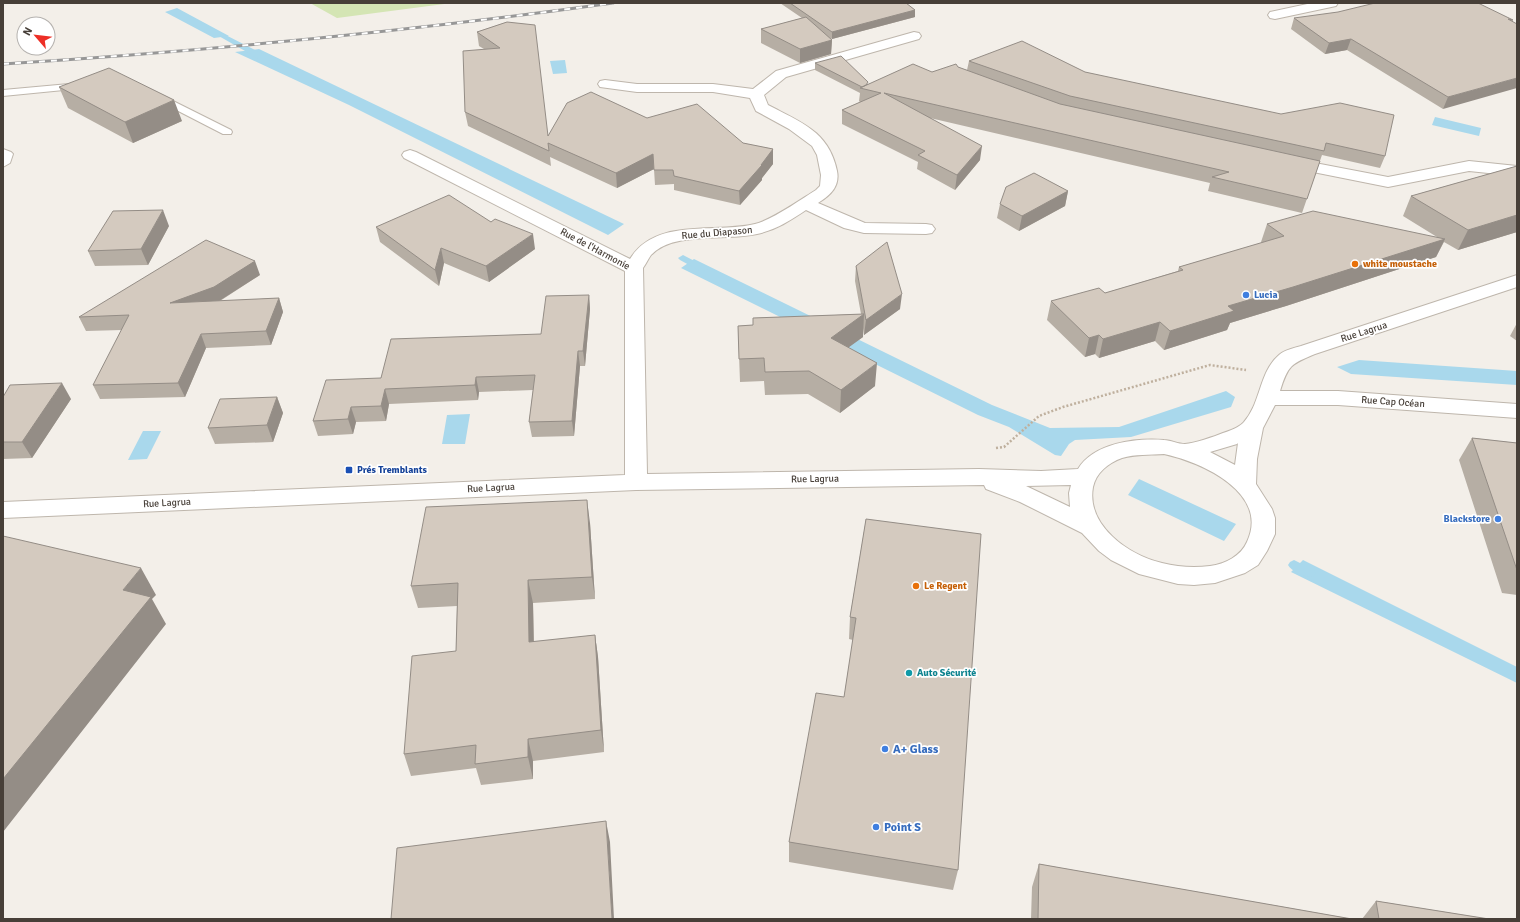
<svg xmlns="http://www.w3.org/2000/svg" width="1520" height="922" font-family="Signika,sans-serif">
  <style>
    .green { fill: #d4e5b4 }
    .water { fill: #a9d8ec }
    .lines { fill: none; stroke-linecap: round; stroke-linejoin: round }
    .stream { fill: #a9d8ec; fill-rule: evenodd }
    .lane-casing { stroke: #beb6ac; stroke-width: 2 }
    .street-casing { stroke: #beb6ac; stroke-width: 2 }
    .path { stroke: #bfb09e; stroke-width: 2.5; stroke-dasharray: 2 2; stroke-linecap: butt }
    .lane { fill: #fff; fill-rule: evenodd }
    .street { fill: #fff; fill-rule: evenodd }
    .rail-casing { stroke: #979797; stroke-width: 3 }
    .rail { stroke: #fff; stroke-width: 2; stroke-dasharray: 6; stroke-linecap: butt }
    .wall { fill: #b6aea4 }
    .shaded-wall { fill: #948d86 }
    .building { fill: #d4cabf; stroke: #948d86 }
    .food-dot { fill: #e8710a; stroke: #fff; stroke-width: 1.5 }
    .shop-dot { fill: #3f7fe0; stroke: #fff; stroke-width: 1.5 }
    .transit-dot { fill: #1a4fb4; stroke: #fff; stroke-width: 1.5 }
    .culture-dot { fill: #0f9aa8; stroke: #fff; stroke-width: 1.5 }
    .labels { text-anchor: middle; dominant-baseline: central; stroke-width: 3.5; stroke-linejoin: round; paint-order: stroke }
    .street-label { font-size: 10px; fill: #473f38; stroke: #fff }
    .food-label { font-size: 10px; font-weight: bold; fill: #c56008; stroke: #fff; text-anchor: start }
    .shop-label { font-size: 10px; font-weight: bold; fill: #366cbe; stroke: #fff; text-anchor: start }
    .transit-label { font-size: 10px; font-weight: bold; fill: #164399; stroke: #fff; text-anchor: start }
    .culture-label { font-size: 10px; font-weight: bold; fill: #0d838f; stroke: #fff; text-anchor: start }
    .near-shop-label { font-size: 12px; font-weight: bold; fill: #366cbe; stroke: #fff; text-anchor: start }
  </style>
  <rect width="100%" height="100%" fill="#f3efe9"/>
  <path class="green" d="M310,3H452L337,18Z"/>
  <path class="water" d="M177,8L229,36L214,38L165,12Z
    M259,49L624,224L608,235L349,105L235,52Z
    M565,60L567,73L553,74L550,61Z
    M1435,117L1481,128L1479,136L1432,125Z
    M694,259L992,405L1050,428L1119,427L1226,391L1235,397L1231,407L1131,437L1075,440L1069,444L1061,456L1055,455L1009,427L978,415L681,268Z
    M1359,360L1517,371V385L1351,374L1337,367Z
    M470,414L465,444H442L447,415Z
    M143,431H161L147,459L128,460Z
    M1139,479L1236,524L1224,541L1128,495Z
    M1303,560L1517,667V683L1291,572Z"/>
  <g class="lines">
    <path class="stream" d="M212,28L265,55L266,57L265,59H259L210,31V29Z
      M683,255L706,267L708,269L703,272L700,271L680,260L678,258Z
      M1294,560L1314,570L1316,573L1314,576C1307,579 1292,572 1288,565L1290,562Z"/>
    <g class="lane-casing">
      <path id="lane" d="M80,83L85,86L84,88L3,96V90Z
        M159,94L231,130L232,132L231,134H223L155,99L154,97L155,95Z
        M3,149L11,152L13,154L10,163L3,167Z"/>
    </g>
    <g class="street-casing">
      <path id="street" d="M1312,3H1338L1336,6L1275,19L1270,18L1268,15L1270,12Z
        M914,32L919,33L921,36L919,39L786,77L764,95L768,105C800,122 829,131 837,171C840,186 831,195 818,203L865,223L926,224L932,225L935,229L932,233L926,234L864,233L844,228L806,210C791,220 776,230 757,234C727,241 673,231 651,255C648,259 646,264 643,268L647,474L979,469L1041,471L1078,469C1094,443 1135,438 1164,440C1170,440 1178,444 1185,444C1194,443 1214,437 1223,433C1229,431 1240,427 1244,422C1261,403 1259,372 1279,355C1284,350 1294,348 1301,346L1517,275V287L1315,354C1291,364 1288,365 1280,391H1338L1517,404V418L1338,405H1275L1263,428L1257,459L1256,484L1272,509L1275,518V534L1267,551L1258,565L1245,573L1215,583L1194,585L1178,584L1139,574L1111,560L1099,551L1082,533L1020,502L986,489L984,485L636,490L3,518V502L625,475V271L404,158L402,155L404,152L410,150L416,152L630,259C656,217 714,234 755,224C772,220 800,200 816,190L820,186L821,175L817,155L812,146L789,129L756,111L750,98L713,92H637L600,87L598,84L600,81L605,80L637,84H713L753,89L776,71ZM1238,443L1235,465L1210,452L1237,444ZM1164,454C1202,462 1270,493 1247,542C1241,556 1225,564 1210,566C1194,568 1178,567 1162,563C1129,555 1086,526 1093,487C1096,473 1108,463 1122,458C1135,454 1150,455 1164,454ZM1071,485L1069,493L1070,507L1026,486Z
        M1289,158L1388,177L1469,161L1517,166V176L1469,171L1388,187L1283,166L1281,163L1283,160Z"/>
    </g>
    <path class="path" d="M996,448L1004,447L1039,416L1063,407L1210,365L1246,370"/>
    <use href="#lane" class="lane"/>
    <use href="#street" class="street"/>
    <g class="rail-casing">
      <path id="rail" d="M3,64C207,51 410,31 613,3"/>
    </g>
    <use href="#rail" class="rail"/>
  </g>
  <path class="wall" d="M780,3H906L915,10V17L832,39L828,37L832,40L831,54L800,63L761,43V29L802,18Z
    M1294,18L1513,20L1443,109L1347,50L1325,54L1291,29Z
    M507,22L548,136L647,118L743,143L773,149V164L762,178V180L740,205L674,190V184L655,185L654,169L617,188L550,157L551,166L468,126L465,112L484,49L479,46L477,32Z
    M969,61L1085,72L1385,156L1380,168L1322,155L1302,213L1208,191L1210,183L930,118L980,160L955,190L917,169L918,162L842,124V110L860,102L859,101L860,93L815,70V63L868,84L958,67L967,70Z
    M59,87L182,121L133,143L68,108Z
    M1517,166V232L1458,250L1444,242L1436,257L1286,306L1230,323L1227,330L1164,350L1155,341L1099,358L1095,354L1085,357L1047,320L1051,301L1105,293L1178,271L1179,267L1262,243L1261,242L1267,224L1437,237L1403,216L1411,196Z
    M1068,191L1065,206L1019,231L997,218L1000,204Z
    M169,226L148,265L95,266L88,251Z
    M376,227L535,249L489,282L444,263L439,286L380,242Z
    M856,266L900,309L864,335L863,328V337L848,347L875,386L840,413L808,394L765,395L764,381L740,382L738,326L753,325V318L861,314L855,281Z
    M260,275L220,301L279,298L283,312L271,345L206,348L185,397L100,399L93,385L122,330L86,331L79,317Z
    M589,295L590,309L585,366H580L574,436L532,437L529,422L533,390L479,392L478,400L389,404L386,421L356,422L353,434L318,436L313,421L381,378L541,334Z
    M1517,323V341L1510,336Z
    M3,397L71,399L32,458L3,459Z
    M277,397L283,413L273,442L215,444L208,428Z
    M1472,438L1517,443V595L1502,593L1459,460Z
    M866,519L958,870L953,890L789,862V842L844,697L853,640L849,639L850,617Z
    M590,523L595,599L533,603L534,642L595,635L598,657L604,752L533,761V779L481,785L476,768L411,776L404,754L456,651L457,606L418,608L411,586Z
    M1039,864L1352,919H1031L1032,887Z
    M1376,901L1489,919H1362Z"/>
  <path class="shaded-wall" d="M915,10V17L832,39V32Z
    M1351,39L1347,50L1325,54L1329,43Z
    M832,40L831,54L800,63V49Z
    M1517,78V88L1443,109L1448,97Z
    M174,100L182,121L133,143L125,122Z
    M982,146L980,160L955,190L957,175Z
    M773,149V164L762,178V180L740,205L739,191Z
    M653,154L654,169L617,188L616,173Z
    M1068,191L1065,206L1019,231L1022,216Z
    M163,210L169,226L148,265L141,249Z
    M1517,215V232L1458,250L1468,230Z
    M533,234L535,249L489,282L486,266Z
    M1445,239L1436,257L1286,306L1230,323L1227,330L1164,350L1170,331L1228,306Z
    M441,248L444,263L439,286L435,270Z
    M255,261L260,275L219,301L170,303Z
    M902,294L900,309L864,335L866,320Z
    M589,295L590,309L585,366L583,351Z
    M279,298L283,312L271,345L266,331Z
    M864,314L863,337L830,361L831,338Z
    M1160,322L1155,341L1099,358L1103,339Z
    M201,334L206,348L185,397L178,383Z
    M1099,335L1095,354L1085,357L1089,338Z
    M578,351L580,366L574,436L572,421Z
    M877,363L875,386L840,413L841,390Z
    M476,377L479,392L478,400L475,385Z
    M62,383L71,399L32,458L22,442Z
    M385,389L389,404L386,421L381,406Z
    M277,397L283,413L273,442L267,425Z
    M351,407L356,422L353,434L348,419Z
    M587,500L590,523L595,599L592,577Z
    M141,568L156,595L152,599L166,624L3,832V779L123,590Z
    M528,580L533,603L534,664L529,642Z
    M595,635L598,657L604,752L601,730Z
    M528,739L533,761V779L528,757Z
    M606,821L610,842L614,919H612Z"/>
  <path class="building" d="M790,3H906L915,10L832,32Z
    M1375,3H1478L1513,20L1508,19L1517,24V78L1448,97L1351,39L1329,43L1294,18L1338,12Z
    M806,17L832,40L800,49L761,29Z
    M507,22L535,25L548,136L567,103L591,92L647,118L697,104L743,143L773,149L761,165H762L739,191L674,176L673,170H654L653,154L616,173L548,143L549,151L465,112L463,51L500,48L477,32Z
    M1022,41L1085,72L1281,114L1340,103L1394,115L1385,156L1326,143L1324,151L1070,96L969,61Z
    M841,56L868,82L866,85L862,87L815,63Z
    M913,64L932,72L956,64L958,67L1060,104L1320,161L1307,199L1212,177L1229,172L884,93L982,146L957,175L918,155L925,151L842,110L881,93L860,88Z
    M109,68L174,100L125,122L59,87Z
    M1517,166V215L1468,230L1411,196Z
    M1034,173L1068,191L1022,216L1000,204L1006,187Z
    M449,195L491,222L495,219L533,234L486,266L441,248L435,270L376,227Z
    M163,210L141,249L88,251L113,211Z
    M1313,211L1445,239L1293,287L1228,306L1234,311L1170,331L1160,322L1103,339L1099,335L1089,338L1051,301L1099,288L1105,293L1183,270L1179,267L1284,236L1267,224Z
    M206,240L255,261L214,287L170,303L279,298L266,331L201,334L178,383L93,385L129,315L79,317Z
    M887,242L902,294L866,320L856,266Z
    M589,295L583,351H578L572,421L529,422L535,375L476,377L475,385L385,389L381,406L351,407L348,419L313,421L326,380L381,378L391,339L541,334L546,296Z
    M864,314L831,338L877,363L841,390L809,371L765,372L764,358L739,359L738,326L753,325V318Z
    M62,383L22,442H3V397L10,385Z
    M277,397L267,425L208,428L220,399Z
    M1472,438L1517,443V570Z
    M587,500L592,577L528,580L529,642L595,635L601,730L528,739V757L475,764L476,745L404,754L412,656L456,651L458,583L411,586L426,507Z
    M866,519L981,534L958,870L789,842L816,693L844,697L856,618L850,617Z
    M3,536L141,568L123,590L151,597L3,779Z
    M606,821L612,919H391L397,848Z
    M1039,864L1352,919H1038Z
    M1376,901L1489,919H1379Z"/>
  <g class="food-dot">
    <circle cx="1355" cy="264" r="4"/>
    <circle cx="916" cy="586" r="4"/>
  </g>
  <g class="shop-dot">
    <circle cx="1246" cy="295" r="4"/>
    <circle cx="1498" cy="519" r="4"/>
    <circle cx="885" cy="749" r="4"/>
    <circle cx="876" cy="827" r="4"/>
  </g>
  <rect class="transit-dot" x="345" y="466" width="8" height="8" rx="2"/>
  <circle class="culture-dot" cx="909" cy="673" r="4"/>
  <g class="labels">
    <g class="street-label">
      <text transform="translate(717 233) rotate(-5)">Rue du Diapason</text>
      <text transform="translate(595 249) rotate(28)">Rue de l'Harmonie</text>
      <text transform="translate(1364 332) rotate(-18)">Rue Lagrua</text>
      <text transform="translate(1393 402) rotate(4)">Rue Cap Océan</text>
      <text transform="translate(815 479) rotate(-1)">Rue Lagrua</text>
      <text transform="translate(491 488) rotate(-3)">Rue Lagrua</text>
      <text transform="translate(167 503) rotate(-3)">Rue Lagrua</text>
    </g>
    <g class="food-label">
      <text x="1363" y="264">white moustache</text>
      <text x="924" y="586">Le Regent</text>
    </g>
    <g class="shop-label">
      <text x="1254" y="295">Lucia</text>
      <text x="1490" y="519" text-anchor="end">Blackstore</text>
    </g>
    <g class="transit-label">
      <text x="357" y="470">Prés Tremblants</text>
    </g>
    <g class="culture-label">
      <text x="917" y="673">Auto Sécurité</text>
    </g>
    <g class="near-shop-label">
      <text x="893" y="749">A+ Glass</text>
      <text x="884" y="827">Point S</text>
    </g>
  </g>
  <rect width="1520" height="922" fill="none" stroke="#473f38" stroke-width="8"/>
  <g transform="translate(36 36) rotate(298)"><circle r="19" fill="#ffffff" stroke="#b5b2af"/>
  <path d="M0-3L7 15L0 10L-7 15Z" fill="#ed2f26"/>
  <text y="-6" font-size="11" font-weight="bold" text-anchor="middle" fill="#473f38">N</text>
  </g>
</svg>
